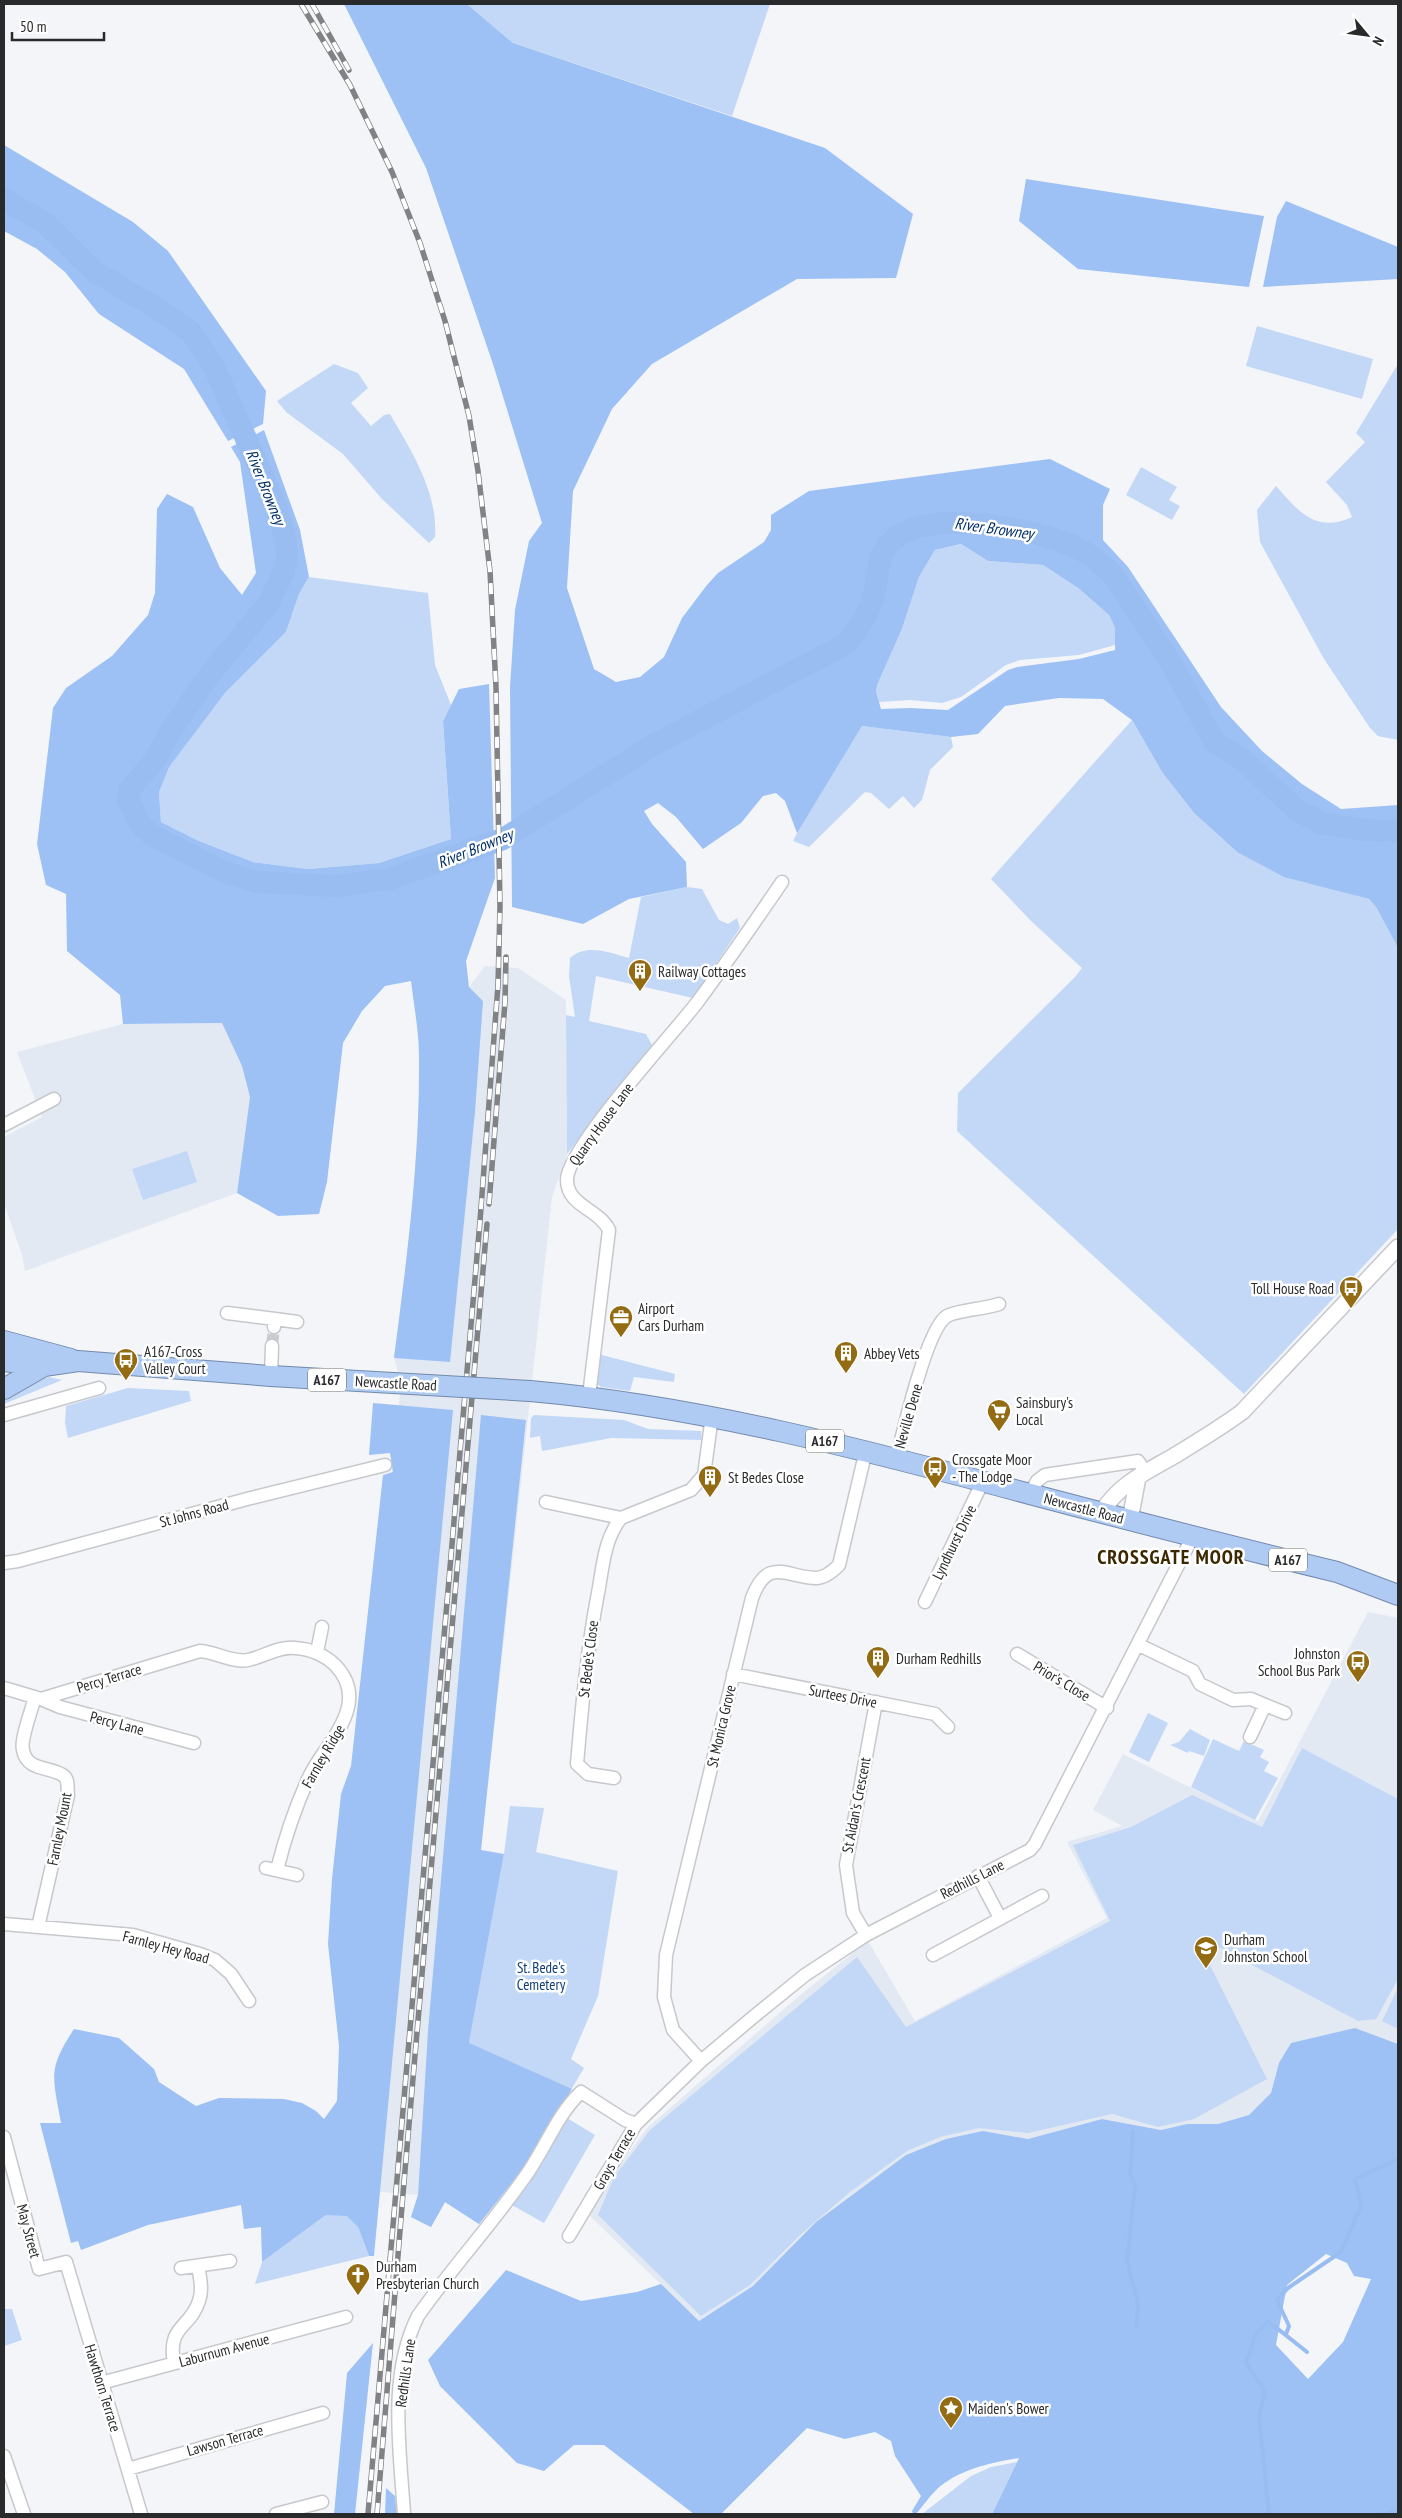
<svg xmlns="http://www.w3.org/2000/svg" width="1402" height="2518" font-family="'PT Sans Narrow',sans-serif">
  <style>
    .built { fill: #e2e9f3 }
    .green { fill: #c3d8f6 }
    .forest { fill: #9dc1f4; fill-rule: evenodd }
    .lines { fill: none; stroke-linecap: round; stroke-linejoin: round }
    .stream { stroke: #99bdf0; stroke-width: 4 }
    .river { stroke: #99bdf0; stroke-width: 22 }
    .minor-tunnel { stroke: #cbccd0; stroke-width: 12; stroke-dasharray: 12 6; stroke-linecap: butt }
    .minor-casing { stroke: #c6c8cc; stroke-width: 15 }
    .tertiary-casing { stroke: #c6c8cc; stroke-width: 18 }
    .trunk-casing { stroke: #738aab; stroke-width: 22 }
    .minor { stroke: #fff; stroke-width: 12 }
    .tertiary { stroke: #fff; stroke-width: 15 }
    .trunk { stroke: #afcbf3; stroke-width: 20 }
    .rail-casing { stroke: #808284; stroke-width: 5.5 }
    .rail { stroke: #fff; stroke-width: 4; stroke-dasharray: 11; stroke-linecap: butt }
    .trunk-bridge-casing { stroke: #738aab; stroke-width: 22; stroke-linecap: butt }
    .trunk-bridge { stroke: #afcbf3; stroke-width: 20 }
    .labels { text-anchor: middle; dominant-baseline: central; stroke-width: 5; stroke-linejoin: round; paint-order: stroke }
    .shield { fill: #fff; stroke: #696a6b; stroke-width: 1 }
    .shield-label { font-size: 14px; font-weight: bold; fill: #292a2b }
    .poi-label { font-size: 15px; fill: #292a2b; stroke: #fff; text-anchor: start }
    .street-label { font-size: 15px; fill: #292a2b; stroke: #fff }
    .park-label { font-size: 15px; fill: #103e7a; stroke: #fff }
    .water-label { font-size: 16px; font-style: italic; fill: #002f69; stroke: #fff }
    .district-label { font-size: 20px; font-weight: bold; letter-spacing: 1px; fill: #3b2800; stroke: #fff }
  </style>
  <rect width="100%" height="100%" fill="#f3f5f9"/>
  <path class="built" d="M485,966L518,968L566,1000L567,1154L552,1197L481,1850L504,1854L469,2043L418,2195L369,2191L339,1957L401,1384L394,1358L412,1215L416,1158L469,987Z
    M222,1023L242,1066L250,1097L237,1193L25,1271L22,1255L4,1203V1137L42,1117L17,1052L123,1024Z
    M1368,1612L1398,1618V2044L1355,2028L1279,2063L1271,2093L1249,2115L1218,2124H1187L1161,2130L1102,2119L1028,2139L983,2131L816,2222L753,2286L699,2321L589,2215L617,2169L647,2128L799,1996L868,1941L915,2021L1107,1918L1067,1842L1122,1826L1093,1810L1123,1754L1258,1821Z"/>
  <path class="green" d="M467,4H770L732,116L513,43Z
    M1257,326L1373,359L1362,399L1246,366Z
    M334,364L358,373L368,388L351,403L371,426L384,415L390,414C412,452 438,492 435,537L429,543L382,499L343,454L286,412L277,401Z
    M1398,364V740L1378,736L1370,728L1324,659L1260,542L1257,510L1276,486C1298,511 1316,534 1352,517L1347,505L1326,482L1365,442L1356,433Z
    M1141,467L1177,487L1169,500L1180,506L1172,520L1126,495Z
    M961,544L988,561L1043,565L1078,588L1109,615L1115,628V645L1079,655L1020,660L1006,665L961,697L942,703L910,700L879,702L876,691L878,683L902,629L919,577L935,550Z
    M309,577L428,593L435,665L451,705L443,721L451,839L379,863L308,869L253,862L199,841L161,822L159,792L168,767L225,693L286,632L299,594Z
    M1132,720L1162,772L1194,813L1237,852L1339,891L1369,899L1376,907L1398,948V1229L1244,1394L957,1131L958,1093L1075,977L1082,968L1031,921L991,879Z
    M862,726L951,737L953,747L930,770L922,800L914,808L903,796L889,809L871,793L865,792L809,847L793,841L807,814Z
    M687,887L702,889L719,920L728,924L737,918L740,928L693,998L596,976L589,1021L646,1034L652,1045L567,1154L566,1015L575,1017L569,976L570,958C587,943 610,953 629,958L641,897Z
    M187,1151L197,1182L143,1200L132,1169Z
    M598,1354L675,1374L674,1382L634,1377L630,1391L601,1387L597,1384Z
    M49,1377L62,1380L4,1404V1395L33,1381Z
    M128,1388L189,1391L191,1401L68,1438L65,1423L66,1406Z
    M534,1415L624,1420L648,1429L701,1431L702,1440L611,1438L542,1451L540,1436L530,1438L531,1418Z
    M1148,1713L1168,1723L1149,1762L1129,1752Z
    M1190,1729L1210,1740L1204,1756L1189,1751L1188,1753L1170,1745L1179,1742Z
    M1213,1739L1239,1751L1244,1741L1264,1750L1260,1757L1269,1762L1264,1771L1278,1778L1255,1820L1191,1787Z
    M1302,1748L1398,1799V1979L1376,2019L1358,2021L1209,1942L1201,1947L1267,2079L1194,2119L1158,2127L1112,2114L1028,2133L979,2128L940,2137L907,2151L850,2192L800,2235L750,2285L701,2316L598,2215L614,2177L650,2130L857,1957L906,2027L1110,1921L1073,1845L1131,1827L1192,1795L1262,1827Z
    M510,1806L544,1808L536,1852L618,1871L598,1996L571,2059L584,2068L529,2161L479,2224L445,2202L431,2227L411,2217L469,2043L504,1854Z
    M1398,1988V2029L1382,2021Z
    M567,2118L595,2135L544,2223L510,2204L535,2175Z
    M326,2215H347L358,2227L369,2256L255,2284L262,2262Z
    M4,2309H12L22,2340L4,2346Z
    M1017,2462L992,2514H922L971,2476L991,2467Z"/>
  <path class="forest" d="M344,4H467L513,43L825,148L913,214L896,278L797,279L652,364L612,409L573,491L567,588L594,669L616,682L640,677L664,657L682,618L707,585L718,573L764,542L771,530V515L809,491L1050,459L1110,489L1103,505V540L1128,567L1221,707L1262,751L1302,784L1341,809L1398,805V948L1376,907L1369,899L1284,877L1237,852L1194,813L1162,772L1132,720L1103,699L1059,698L1005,706L978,734L951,737L862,726L797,833L785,801L776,793L763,796L741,823L703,849L676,817L658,803L644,811L652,824L686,862L687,887L629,899L583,924L512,907L510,687L515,610L529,541L542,523L493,364L426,168ZM961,544L988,561L1043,565L1078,588L1109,615L1115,628V650L1079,659L1017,667L1008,670L948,710L910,708L881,709L876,691L878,683L902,629L919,577L935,550Z
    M4,145L133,222L168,251L266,391L263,424L228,441L184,369L99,314L65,272L37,249L4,231Z
    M1026,179L1264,216L1249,287L1078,269L1019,221Z
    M1286,201L1398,247V279L1263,287L1277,217Z
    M264,430L300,530L309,577L299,594L286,632L225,693L169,767L159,792L161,822L199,841L253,862L308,869L379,863L451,839L443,721L459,689L489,684L495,878L466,961L469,987L483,1001L475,1112L450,1362L394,1358C407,1258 420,1158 419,1057C419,1032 414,1006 411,981L385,986L362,1011L343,1043L327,1182L319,1214L278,1216L237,1193L250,1097L242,1066L222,1023L123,1024L120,995L67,951L66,894L46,885L37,844L53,708L66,688L112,656L148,615L155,593L157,509L167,494L193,507L220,568L242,595L256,573L240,462L231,447Z
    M373,1403L453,1410L374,2256H369L358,2227L347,2216L326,2215L262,2262L261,2227L244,2229L241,2205L148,2225L81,2250L78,2241L71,2243L40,2123H61C53,2077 47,2070 74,2029L119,2038L154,2069L159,2082L196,2106L219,2098L284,2099L302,2103L316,2111L324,2119L337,2101L339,2046L328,1944L332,1879L341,1794L351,1766L383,1475L393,1472L390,1453L369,1455Z
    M481,1415L526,1420L481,1850L504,1854L469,2043L572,2089L529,2161L479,2224L445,2202L431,2227L411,2217L418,2195L428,2031Z
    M1355,2028L1398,2044V2514H992L1019,2458C991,2462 957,2470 936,2490C929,2497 923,2506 916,2514H913L912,2511L921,2496L895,2456L891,2441L875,2432L845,2439L807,2428L721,2514H694L604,2445H574L544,2471L517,2463L440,2386L428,2360L506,2270L581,2301L637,2292L661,2284L699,2321L753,2286L816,2222L906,2155L946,2139L983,2131L1028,2139L1102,2119L1161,2130L1187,2124H1218L1249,2115L1271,2093L1279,2063L1291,2043ZM1326,2254L1347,2263L1354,2276L1371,2279L1343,2342L1308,2379L1276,2345L1287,2285Z
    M373,2343L355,2514H334L347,2373Z
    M386,2488L395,2496L397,2514H385Z"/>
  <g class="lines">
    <path class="stream" d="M1133,2131L1130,2174L1135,2186L1127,2260L1138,2305L1136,2327
      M1286,2334L1289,2326L1277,2300L1288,2288L1341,2252L1361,2206L1355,2179L1398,2159
      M1269,2514L1259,2417L1265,2391L1246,2363L1256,2334L1268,2321L1307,2352
      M1383,2514L1398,2510"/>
    <path class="river" d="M4,199L45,223L95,272L156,308L192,333L215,369L276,506L285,536L287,557L284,571L268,604L207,678L169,734L155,760L129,790L128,800L142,827L155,837L227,873L257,882L335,886L389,879L503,839L655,744L846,644C857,630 868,616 873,598C878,582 876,558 889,544C925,505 1033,528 1077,548C1090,554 1102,564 1113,575L1171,663L1214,741L1243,760L1297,810L1323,824L1377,831L1398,830"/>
    <path class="minor-tunnel" d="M272,1346L274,1327"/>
    <g class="minor-casing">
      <path id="minor" d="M4,1125L54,1099
        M227,1313L275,1319L274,1327
        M275,1319L297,1322
        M271,1376L272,1346
        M589,1396L609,1230C599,1209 567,1206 567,1180C566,1150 673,1034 696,1004C726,964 754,923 782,882
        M4,1415L99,1388
        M897,1457C903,1432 927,1328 947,1316C957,1310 985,1309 999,1304
        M1030,1494L1037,1481L1045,1475L1138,1461L1146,1473
        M546,1502L621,1518
        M4,1563L18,1561L247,1499L385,1465
        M925,1602L983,1481
        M1139,1645L1193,1671L1200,1684L1233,1700L1251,1699L1265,1705L1250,1737
        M317,1652L322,1627
        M1017,1654L1107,1708
        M733,1674L935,1714L948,1727
        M4,1688L41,1699L200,1651C216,1652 233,1663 248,1660C263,1657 279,1646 295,1648C311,1649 325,1655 336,1666C372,1705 325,1743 309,1777C295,1808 285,1837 277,1870
        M35,1697C32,1709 20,1740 23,1750C27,1772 51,1766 64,1776C69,1780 67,1789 68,1795L38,1927
        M41,1699L60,1707L194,1743
        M1265,1705L1285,1713
        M614,1778L588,1774L577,1764C582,1706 587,1650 598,1593C603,1567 604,1539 621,1518L691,1490L704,1475L712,1416
        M266,1868L297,1875
        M978,1876L1000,1918
        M4,1924L133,1935L200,1954L215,1960L231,1974L249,2001
        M866,1935L853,1913L846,1865L876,1702
        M933,1955L1042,1896
        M701,2061L673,2030L664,1997L666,1955L752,1598C768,1556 785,1577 816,1578C825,1578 833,1571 839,1565L866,1450
        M4,2137L39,2269L66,2262L141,2514
        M569,2236L636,2124L701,2061L752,2018L805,1975L866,1935L1030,1850L1035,1844L1193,1536
        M181,2268L230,2261
        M174,2363C167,2325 190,2329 199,2301C203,2290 200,2277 198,2266
        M101,2383L346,2317
        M4,2456L24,2514
        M128,2469L323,2413
        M276,2514L322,2502
        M404,2514C400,2450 388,2375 418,2316C453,2266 495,2221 529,2171C547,2144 558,2114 581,2092L625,2120L636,2124"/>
    </g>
    <g class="tertiary-casing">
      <path id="tertiary" d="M1102,1512C1119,1484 1146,1472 1174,1456C1197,1442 1220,1428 1242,1412L1398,1247
        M1130,1520L1138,1477"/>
    </g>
    <g class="trunk-casing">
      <path id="trunk" d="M4,1341L71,1359
        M4,1361L44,1366L78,1361L271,1376L428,1385
        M4,1389L44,1366
        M530,1391C700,1406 865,1450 1030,1494C1132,1521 1234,1547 1337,1572L1398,1595"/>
    </g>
    <use href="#minor" class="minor"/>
    <use href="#tertiary" class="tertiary"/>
    <use href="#trunk" class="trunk"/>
    <g class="rail-casing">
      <path id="rail" d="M301,4L350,85L392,172L420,243L445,321L469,416L478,471L490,571L496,687L500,906L498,985L480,1221L368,2514
        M312,4L349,70
        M489,1204L505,1002L506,957
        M377,2514L403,2194L487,1224"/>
    </g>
    <use href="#rail" class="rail"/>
    <g class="trunk-bridge-casing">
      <path id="trunk-bridge" d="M428,1385L530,1391"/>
    </g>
    <use href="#trunk-bridge" class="trunk-bridge"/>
  </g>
  <defs>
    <g id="building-pin" transform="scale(1.25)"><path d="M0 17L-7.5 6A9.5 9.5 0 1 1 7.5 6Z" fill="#926b13" stroke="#fff"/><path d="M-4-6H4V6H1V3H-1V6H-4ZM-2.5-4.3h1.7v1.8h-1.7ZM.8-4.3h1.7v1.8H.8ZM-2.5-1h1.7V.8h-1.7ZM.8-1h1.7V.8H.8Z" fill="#fff"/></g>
    <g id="bus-pin" transform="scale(1.25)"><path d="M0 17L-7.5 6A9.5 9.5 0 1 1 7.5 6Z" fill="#926b13" stroke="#fff"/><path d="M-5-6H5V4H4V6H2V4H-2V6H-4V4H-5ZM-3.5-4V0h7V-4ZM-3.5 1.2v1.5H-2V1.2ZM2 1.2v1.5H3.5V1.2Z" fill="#fff"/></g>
    <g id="office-pin" transform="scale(1.25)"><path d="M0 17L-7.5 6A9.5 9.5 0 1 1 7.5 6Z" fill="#926b13" stroke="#fff"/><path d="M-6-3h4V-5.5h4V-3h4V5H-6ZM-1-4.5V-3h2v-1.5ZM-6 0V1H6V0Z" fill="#fff"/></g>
    <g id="supermarket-pin" transform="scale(1.25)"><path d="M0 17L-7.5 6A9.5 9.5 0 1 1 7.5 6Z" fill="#926b13" stroke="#fff"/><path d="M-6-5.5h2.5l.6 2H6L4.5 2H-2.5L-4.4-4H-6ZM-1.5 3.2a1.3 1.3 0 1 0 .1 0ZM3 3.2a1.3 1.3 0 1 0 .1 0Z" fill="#fff"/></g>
    <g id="school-pin" transform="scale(1.25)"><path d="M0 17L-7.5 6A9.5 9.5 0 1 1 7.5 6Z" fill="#926b13" stroke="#fff"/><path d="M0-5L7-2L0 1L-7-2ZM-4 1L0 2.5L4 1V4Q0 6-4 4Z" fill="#fff"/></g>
    <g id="church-pin" transform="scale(1.25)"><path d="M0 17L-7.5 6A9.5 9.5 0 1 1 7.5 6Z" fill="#926b13" stroke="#fff"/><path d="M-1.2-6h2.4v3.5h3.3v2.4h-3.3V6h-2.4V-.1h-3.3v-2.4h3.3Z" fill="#fff"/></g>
    <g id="sight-pin" transform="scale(1.25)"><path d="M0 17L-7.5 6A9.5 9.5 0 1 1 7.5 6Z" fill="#926b13" stroke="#fff"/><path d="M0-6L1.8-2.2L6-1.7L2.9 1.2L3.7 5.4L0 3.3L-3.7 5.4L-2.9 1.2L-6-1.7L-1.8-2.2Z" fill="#fff"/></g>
  </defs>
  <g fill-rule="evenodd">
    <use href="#building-pin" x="640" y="971"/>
    <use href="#bus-pin" x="1351" y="1288"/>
    <use href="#office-pin" x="621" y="1317"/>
    <use href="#building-pin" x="846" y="1353"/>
    <use href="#bus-pin" x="126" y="1360"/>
    <use href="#supermarket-pin" x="999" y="1411"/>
    <use href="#bus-pin" x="935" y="1468"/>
    <use href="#building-pin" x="710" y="1477"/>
    <use href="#building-pin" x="878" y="1658"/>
    <use href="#bus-pin" x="1358" y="1662"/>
    <use href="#school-pin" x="1206" y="1948"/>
    <use href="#church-pin" x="358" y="2275"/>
    <use href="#sight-pin" x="951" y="2408"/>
  </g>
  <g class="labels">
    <g class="shield">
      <rect x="308" y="1368.5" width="38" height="23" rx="4"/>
      <rect x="806" y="1429.5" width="38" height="23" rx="4"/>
      <rect x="1269" y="1548.5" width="38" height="23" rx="4"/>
    </g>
    <g class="shield-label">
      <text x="327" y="1380">A167</text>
      <text x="825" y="1441">A167</text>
      <text x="1288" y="1560">A167</text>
    </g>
    <g class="poi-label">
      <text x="658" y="971">Railway Cottages</text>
      <text x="1334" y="1288" text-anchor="end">Toll House Road</text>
      <text x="638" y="1308">Airport<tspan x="638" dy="17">Cars Durham</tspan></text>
      <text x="144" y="1351">A167-Cross<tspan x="144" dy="17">Valley Court</tspan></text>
      <text x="864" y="1353">Abbey Vets</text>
      <text x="1016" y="1402">Sainsbury's<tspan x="1016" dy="17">Local</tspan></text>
      <text x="952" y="1459">Crossgate Moor<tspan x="952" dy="17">- The Lodge</tspan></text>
      <text x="728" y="1477">St Bedes Close</text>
      <text x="1340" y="1653" text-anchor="end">Johnston<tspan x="1340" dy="17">School Bus Park</tspan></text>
      <text x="896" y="1658">Durham Redhills</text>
      <text x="1224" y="1939">Durham<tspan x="1224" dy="17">Johnston School</tspan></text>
      <text x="376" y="2266">Durham<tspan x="376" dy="17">Presbyterian Church</tspan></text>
      <text x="968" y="2408">Maiden's Bower</text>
    </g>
    <g class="street-label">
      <text transform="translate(601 1124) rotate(-54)">Quarry House Lane</text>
      <text transform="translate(396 1383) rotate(3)">Newcastle Road</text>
      <text transform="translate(908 1416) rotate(-74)">Neville Dene</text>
      <text transform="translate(1084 1508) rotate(15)">Newcastle Road</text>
      <text transform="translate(194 1513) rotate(-15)">St Johns Road</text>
      <text transform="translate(954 1542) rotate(-64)">Lyndhurst Drive</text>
      <text transform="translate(588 1659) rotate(-83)">St Bede's Close</text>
      <text transform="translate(109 1678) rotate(-17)">Percy Terrace</text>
      <text transform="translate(1062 1681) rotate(31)">Prior's Close</text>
      <text transform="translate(843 1696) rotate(11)">Surtees Drive</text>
      <text transform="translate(117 1723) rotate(15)">Percy Lane</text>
      <text transform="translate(721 1726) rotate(-77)">St Monica Grove</text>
      <text transform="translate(323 1756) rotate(-60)">Farnley Ridge</text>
      <text transform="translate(856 1805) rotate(-79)">St Aidan's Crescent</text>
      <text transform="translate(59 1829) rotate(-79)">Farnley Mount</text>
      <text transform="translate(972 1879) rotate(-27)">Redhills Lane</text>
      <text transform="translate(166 1947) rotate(15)">Farnley Hey Road</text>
      <text transform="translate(614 2159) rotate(-60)">Grays Terrace</text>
      <text transform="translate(29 2231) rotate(75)">May Street</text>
      <text transform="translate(224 2350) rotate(-15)">Laburnum Avenue</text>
      <text transform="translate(405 2373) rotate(-82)">Redhills Lane</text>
      <text transform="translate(103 2388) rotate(73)">Hawthorn Terrace</text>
      <text transform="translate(225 2440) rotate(-16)">Lawson Terrace</text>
    </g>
    <g class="park-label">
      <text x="541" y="1967">St. Bede's<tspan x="541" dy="17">Cemetery</tspan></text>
    </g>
    <g class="water-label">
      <text transform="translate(266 487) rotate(68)">River Browney</text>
      <text transform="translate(994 528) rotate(8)">River Browney</text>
      <text transform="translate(475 848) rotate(-22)">River Browney</text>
    </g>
    <g class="district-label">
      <text x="1171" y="1557">CROSSGATE MOOR</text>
    </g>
  </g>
  <rect width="1402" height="2518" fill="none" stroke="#292a2b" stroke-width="10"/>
  <g transform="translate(1367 35) rotate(119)" stroke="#ffffff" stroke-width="4" paint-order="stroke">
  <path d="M0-4L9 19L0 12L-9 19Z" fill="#292a2b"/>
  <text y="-8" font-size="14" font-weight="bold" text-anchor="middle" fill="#292a2b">N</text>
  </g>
  <path d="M12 32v8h92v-8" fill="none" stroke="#292a2b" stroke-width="2.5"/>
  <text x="20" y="32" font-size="15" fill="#292a2b" stroke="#ffffff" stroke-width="4" paint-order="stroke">50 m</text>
</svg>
